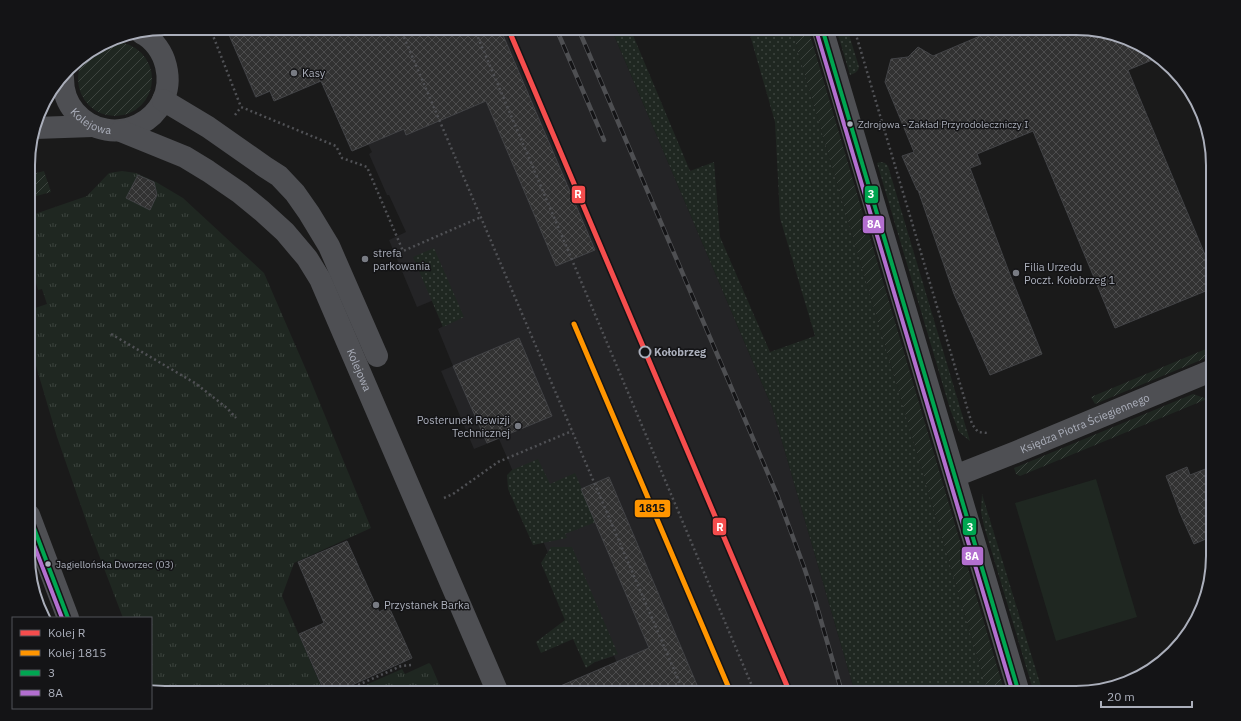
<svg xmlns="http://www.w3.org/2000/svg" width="1241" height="721" font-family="'IBM Plex Sans',sans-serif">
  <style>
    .built { fill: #242426 }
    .grass { fill: url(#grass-dots) }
    .park { fill: url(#park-tufts) }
    .garden { fill: url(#garden-furrows) }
    .pitch { fill: #1f2721 }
    .building { fill: url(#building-cross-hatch); stroke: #424346 }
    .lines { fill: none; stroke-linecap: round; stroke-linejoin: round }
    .path { stroke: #505155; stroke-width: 2.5; stroke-dasharray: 2 3; stroke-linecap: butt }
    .minor { stroke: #4e4f53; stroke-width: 22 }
    .rail-casing { stroke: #4e4f52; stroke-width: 4.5 }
    .rail { stroke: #141416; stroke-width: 3; stroke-dasharray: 9; stroke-linecap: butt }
    .bus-1-casing { stroke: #141416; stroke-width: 7 }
    .bus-2-casing { stroke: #141416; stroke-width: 7 }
    .bus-1 { stroke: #00a651; stroke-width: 4 }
    .bus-2 { stroke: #b36fd0; stroke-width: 4 }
    .rail-1-casing { stroke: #141416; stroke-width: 8 }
    .rail-2-casing { stroke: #141416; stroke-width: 8 }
    .rail-1 { stroke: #f54d4d; stroke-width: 5 }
    .rail-2 { stroke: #ff9500; stroke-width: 5 }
    .poi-dot { fill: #787b83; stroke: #141416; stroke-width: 1.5 }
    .bus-dot { fill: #abafbb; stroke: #141416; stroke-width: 1.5 }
    .stop-dot { fill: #141416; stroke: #abafbb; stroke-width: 2 }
    .labels { text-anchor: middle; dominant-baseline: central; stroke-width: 3; stroke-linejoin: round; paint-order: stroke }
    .bus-label { font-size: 10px; fill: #abafbb; stroke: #141416; text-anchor: start }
    .poi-label { font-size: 11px; fill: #abafbb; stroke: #141416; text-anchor: start }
    .street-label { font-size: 11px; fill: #abafbb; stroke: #141416 }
    .stop-label { font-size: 11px; font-weight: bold; fill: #abafbb; stroke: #141416; text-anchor: start }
    .rim { fill: none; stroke: #abafbb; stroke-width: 2 }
    .line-badge { stroke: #141416; stroke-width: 1.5 }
    .badge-label { font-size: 11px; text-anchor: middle; font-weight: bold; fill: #fff }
    .pale-badge-label { font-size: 11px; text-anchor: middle; font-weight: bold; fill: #111 }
  </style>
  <defs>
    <pattern id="grass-dots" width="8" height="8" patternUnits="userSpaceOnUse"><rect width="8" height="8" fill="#1f2721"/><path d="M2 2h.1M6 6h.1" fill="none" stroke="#3d443f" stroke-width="1.8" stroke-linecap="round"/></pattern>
    <pattern id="park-tufts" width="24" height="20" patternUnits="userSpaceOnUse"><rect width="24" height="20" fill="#1f2721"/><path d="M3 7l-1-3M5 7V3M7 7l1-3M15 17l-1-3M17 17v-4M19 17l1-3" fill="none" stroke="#3d443f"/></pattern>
    <pattern id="garden-furrows" width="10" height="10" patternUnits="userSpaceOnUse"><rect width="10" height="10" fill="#1f2721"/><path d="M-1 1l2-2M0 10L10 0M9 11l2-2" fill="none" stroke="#3d443f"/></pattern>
    <pattern id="building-cross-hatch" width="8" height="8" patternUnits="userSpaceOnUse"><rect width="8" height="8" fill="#323232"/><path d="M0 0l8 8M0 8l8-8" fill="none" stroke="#4d4d4e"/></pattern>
  </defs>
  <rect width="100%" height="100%" fill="#1a1a1a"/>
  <path class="built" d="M226,28H611L772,407L855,693H630L614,656L595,662L499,439L474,449L441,371L453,366L438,329L445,325L434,300L417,307L389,240L406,232L389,195H387L369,154L372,152L368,144L351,151L321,81L274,101L270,92L255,98Z"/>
  <path class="grass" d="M611,28H630L690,171L714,162L720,237L770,352L815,336L780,218L775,122L748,28H791L988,693H855L772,407Z
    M836,28H847L859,67L858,70L855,73L850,75Z
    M881,162L885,163L888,166L970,441L959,432L950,409L877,163Z
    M434,248L464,317L443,327L413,257Z
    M538,459L550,484L575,473L596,522L565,534L567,538L533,545L508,489L507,475L512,470Z
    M982,494L1043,693H1034L984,526L981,512Z
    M551,547H572L618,654L595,662L586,668L573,639L541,653L536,642L565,620L541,563Z"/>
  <path class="park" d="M122,171L136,173L156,182L183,198L264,273L310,379L371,528L294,563L282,596L324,693H165L151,689V618H123L89,529L57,437L29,342V310L47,304L42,289L38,290L29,258V216L87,196L109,173Z
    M429,663L431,665L443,693H361L359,688L402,669L405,674Z"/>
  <path class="garden" d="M791,28H808L1005,693H988Z
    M78 79a37 37 0 1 1 74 0a37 37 0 1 1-74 0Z
    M44,171L51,192L29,198V175Z
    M1213,346V355L1095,404L1091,397Z
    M1193,394L1207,399L1020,476L1016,474L1014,468Z"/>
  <path class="pitch" d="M1096,479L1137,617L1056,641L1015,503Z"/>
  <path class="building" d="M226,28H500L595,250L556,266L486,101L406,135L404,129L352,151L321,81L274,101L270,91L256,97Z
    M999,28H1076L1145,46L1157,58L1128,70L1213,274V288L1115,328L1033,131L977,154L981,164L970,168L1009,272L1042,354L990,375L954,294L918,190H917L902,156L914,152L885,82L891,59L908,57L918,47L933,56Z
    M138,175L154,182L157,195L150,210L126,198Z
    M519,338L552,416L487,443L453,366Z
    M1213,466V536L1194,544L1179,511V510L1166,476L1187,467L1190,475Z
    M609,477L697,685L679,693H544L649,648L581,489Z
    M347,541L379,612L389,607L412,658L352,685L355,693H325L299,634L324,623L298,562Z"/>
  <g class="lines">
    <path class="path" d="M210,28L241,107L336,146L342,158L367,167L403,251L481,217
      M400,28L684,693
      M474,28L755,693
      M854,28L972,424L978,432L988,433
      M235,115L241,107
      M111,334L195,383L227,408L236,418
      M444,498L453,494L498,462L572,431
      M359,693L356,686L401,666L411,665"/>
    <g class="minor">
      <path d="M822,28L1019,693"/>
      <path id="s1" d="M63,78C63,90 66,102 75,112C111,153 179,120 166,66C163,53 154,39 141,33"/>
      <path d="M163,100L208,127L265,167L279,176L295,193L309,213L329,246L377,356"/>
      <path d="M35,128L93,126"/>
      <path id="s2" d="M121,131L185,157L208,171L240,193L262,211L285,232L307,258L320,279L498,693"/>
      <path id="s3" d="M955,476L1016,452L1213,370"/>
      <path d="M29,515L68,618"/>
    </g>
    <g class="rail-casing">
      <path id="rail" d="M556,28L604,140
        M578,28L778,497L804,567L815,600L842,693"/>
    </g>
    <use href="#rail" class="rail"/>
    <g class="bus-1-casing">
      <path id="bus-1" d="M822,28L1019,693
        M29,515L68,618"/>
    </g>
    <g class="bus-2-casing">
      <path id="bus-2" d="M816,30L1013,693
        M29,532L62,618"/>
    </g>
    <use href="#bus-1" class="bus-1"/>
    <use href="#bus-2" class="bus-2"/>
    <g class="rail-1-casing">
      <path id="rail-1" d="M508,28L790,693"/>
    </g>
    <g class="rail-2-casing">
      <path id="rail-2" d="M574,324L731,693"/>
    </g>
    <use href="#rail-1" class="rail-1"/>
    <use href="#rail-2" class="rail-2"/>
  </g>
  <g class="poi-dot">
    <circle cx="294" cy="73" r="4"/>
    <circle cx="365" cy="259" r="4"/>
    <circle cx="1016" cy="273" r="4"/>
    <circle cx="518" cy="426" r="4"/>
    <circle cx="376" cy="605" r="4"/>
  </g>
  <g class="bus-dot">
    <circle cx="850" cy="124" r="3.5"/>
    <circle cx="48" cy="564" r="3.5"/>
  </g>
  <circle class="stop-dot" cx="645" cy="352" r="5.5"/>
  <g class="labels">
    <g class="bus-label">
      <text x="858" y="124">Zdrojowa - Zakład Przyrodoleczniczy I</text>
      <text x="56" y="564">Jagiellońska Dworzec (03)</text>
    </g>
    <g class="poi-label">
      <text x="302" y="73">Kasy</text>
      <text x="373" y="253">strefa<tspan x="373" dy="13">parkowania</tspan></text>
      <text x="1024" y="267">Filia Urzedu<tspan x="1024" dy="13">Poczt. Kołobrzeg 1</tspan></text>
      <text x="510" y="420" text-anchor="end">Posterunek Rewizji<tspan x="510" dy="13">Technicznej</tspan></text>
      <text x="384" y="605">Przystanek Barka</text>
    </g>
    <g class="street-label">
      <text stroke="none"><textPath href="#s1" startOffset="56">Kolejowa</textPath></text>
      <text stroke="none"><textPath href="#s2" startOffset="352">Kolejowa</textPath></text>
      <text stroke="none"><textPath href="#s3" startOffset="140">Księdza Piotra Ściegiennego</textPath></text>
    </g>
    <g class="stop-label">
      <text x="654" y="352">Kołobrzeg</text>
    </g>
  </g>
  <path d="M0 0H1241V721H0ZM165 35H1076A130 130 0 0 1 1206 165V556A130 130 0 0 1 1076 686H165A130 130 0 0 1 35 556V165A130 130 0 0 1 165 35Z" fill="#141416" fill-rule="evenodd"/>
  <path class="rim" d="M165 35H1076A130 130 0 0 1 1206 165V556A130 130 0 0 1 1076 686H165A130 130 0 0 1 35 556V165A130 130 0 0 1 165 35Z"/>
  <g class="line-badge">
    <rect x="571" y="185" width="15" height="19" rx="4" fill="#f54d4d"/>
    <rect x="864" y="185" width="15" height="19" rx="4" fill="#00a651"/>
    <rect x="862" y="215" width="23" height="19" rx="4" fill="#b36fd0"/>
    <rect x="634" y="499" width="37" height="19" rx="4" fill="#ff9500"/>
    <rect x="712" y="517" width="15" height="19" rx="4" fill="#f54d4d"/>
    <rect x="962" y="517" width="15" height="19" rx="4" fill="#00a651"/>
    <rect x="961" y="546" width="23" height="20" rx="4" fill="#b36fd0"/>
  </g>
  <g class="badge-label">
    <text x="578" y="198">R</text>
    <text x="871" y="198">3</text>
    <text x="874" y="228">8A</text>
    <text x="720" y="531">R</text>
    <text x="970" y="531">3</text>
    <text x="972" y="560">8A</text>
  </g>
  <g class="pale-badge-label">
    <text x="652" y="512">1815</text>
  </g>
  <rect x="12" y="617" width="140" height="92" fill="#141416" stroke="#505258"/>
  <rect x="20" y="630" width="20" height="6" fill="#f54d4d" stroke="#505258"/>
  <text x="48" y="637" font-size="12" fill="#abafbb">Kolej R</text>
  <rect x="20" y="650" width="20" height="6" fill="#ff9500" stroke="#505258"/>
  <text x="48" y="657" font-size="12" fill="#abafbb">Kolej 1815</text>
  <rect x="20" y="670" width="20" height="6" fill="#00a651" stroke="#505258"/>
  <text x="48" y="677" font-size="12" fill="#abafbb">3</text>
  <rect x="20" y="690" width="20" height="6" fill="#b36fd0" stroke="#505258"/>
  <text x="48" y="697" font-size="12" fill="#abafbb">8A</text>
  <path d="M1101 701v6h91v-6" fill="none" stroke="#abafbb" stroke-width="2"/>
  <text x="1107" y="701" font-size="12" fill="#abafbb" stroke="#141416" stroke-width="3" paint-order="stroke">20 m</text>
</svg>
